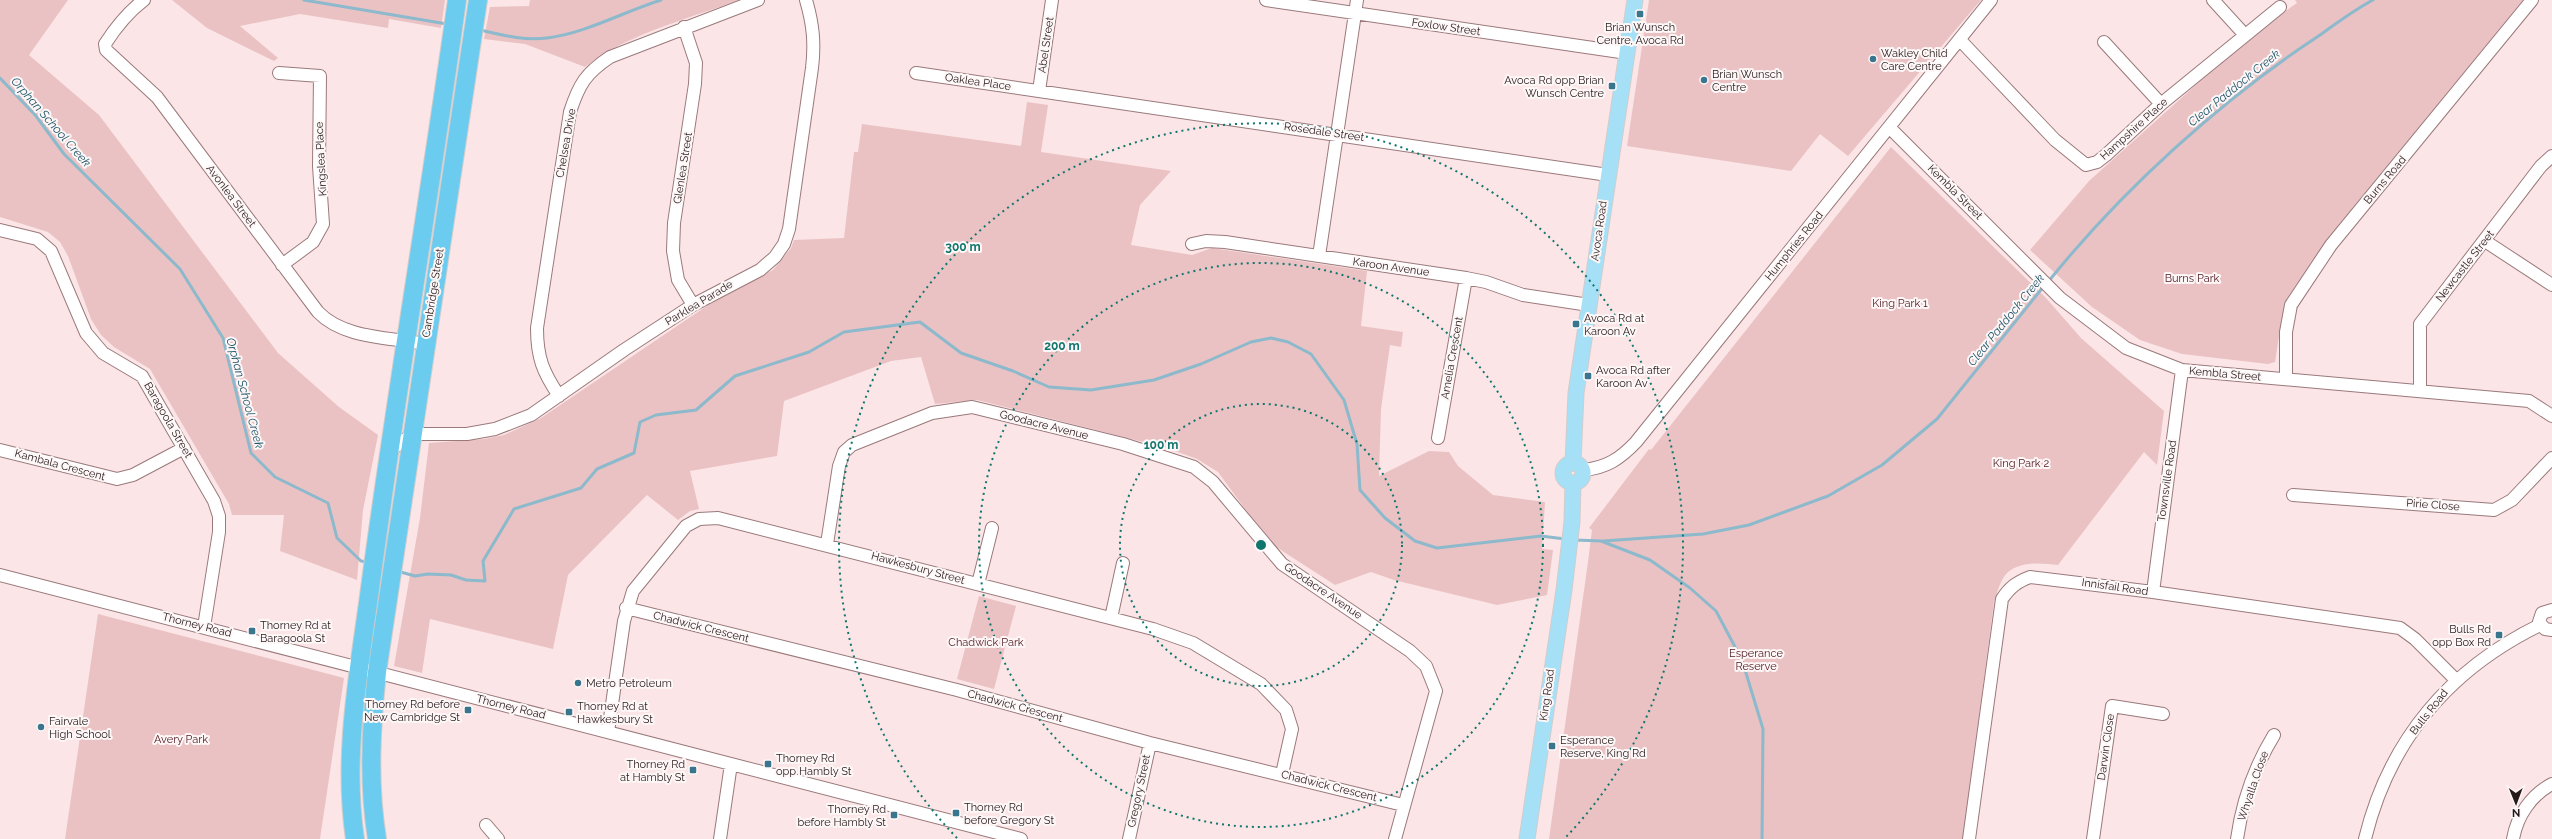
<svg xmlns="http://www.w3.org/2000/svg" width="2552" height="839" font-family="Raleway,sans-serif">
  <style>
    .green { fill: #eac2c4 }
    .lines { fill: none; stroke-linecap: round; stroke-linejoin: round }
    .stream { stroke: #8cb9cb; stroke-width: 3 }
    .minor-casing { stroke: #9a797b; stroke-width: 14 }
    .major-casing { stroke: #cfcdcd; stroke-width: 17 }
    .highway-casing { stroke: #cfcdcd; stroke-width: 20 }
    .minor { stroke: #fff; stroke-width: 12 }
    .major { stroke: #a6e0f6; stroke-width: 15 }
    .highway { stroke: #6bccf0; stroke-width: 18 }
    .ring { fill: none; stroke: #0f766e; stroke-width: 2; stroke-dasharray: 2 4 }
    .poi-dot { fill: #39768d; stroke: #fef7f7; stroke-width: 1.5 }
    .labels { text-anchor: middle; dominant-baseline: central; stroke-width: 4; stroke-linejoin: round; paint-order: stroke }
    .street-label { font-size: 11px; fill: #271a1b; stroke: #fef7f7 }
    .poi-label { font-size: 11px; fill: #271a1b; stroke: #fef7f7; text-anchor: start }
    .park-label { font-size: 11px; fill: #501821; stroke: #fef7f7 }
    .water-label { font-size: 12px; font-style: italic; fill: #1b5569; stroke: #fef7f7 }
    .centre { fill: #0f766e; stroke: #fef7f7; stroke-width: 2 }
    .ring-label { font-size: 12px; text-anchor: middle; font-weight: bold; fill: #0f766e; stroke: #fef7f7; stroke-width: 4; stroke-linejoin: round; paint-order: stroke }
  </style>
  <rect width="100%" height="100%" fill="#fce5e6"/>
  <path class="green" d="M0,0H68L29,55L99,115L278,353L339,407L378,435L363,510L357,580L280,551L284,515H232L229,504L150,369L114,347L101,335L91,319L68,256L60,242L48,232L0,217Z
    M172,0H445L441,28L389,19L388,28L300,14L240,26L278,58L274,61L207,28Z
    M530,0H739C691,18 624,35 585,67L525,44L484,39L490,7L529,6Z
    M1649,0H1981L1848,156L1820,134L1791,171L1627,146Z
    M2295,0H2523L2340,223L2290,300L2281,323L2275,362L2268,364L2182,354L2140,340L2092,307L2030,250L2089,181L2208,74L2267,24L2297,3Z
    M1027,102L1048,105L1041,152L1171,171L1140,205L1131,245L1192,255L1212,248L1367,271L1361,326L1403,332L1401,347L1390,345L1381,409L1379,476L1429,451L1449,452L1458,466L1493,495L1545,502L1542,549L1553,550L1547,595L1497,605L1394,580L1371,572L1335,585L1270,543L1218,472L1197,459L1167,448L977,400L935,404L921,357L891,361L784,401L777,456L690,471L699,509L690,511L678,520L647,495L568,575L553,649L430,619L422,673L394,666L420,518L429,443L484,439L504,435L541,418L714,301L773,270L791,248L794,240L844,238L854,152H858L862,124L1021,146Z
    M1891,147L2046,298L2081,338L2164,411L2157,465L2144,452L2058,565C2042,563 2020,561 2007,573C2000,580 1997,593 1994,602L1963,839H1549L1588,562L1592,530L1589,528L1649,449L1651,450Z
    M979,596L1016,606L994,689L957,679Z
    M98,614L344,678L320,839H65Z"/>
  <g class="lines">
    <path class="stream" d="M304,0L447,24
      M480,30C502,35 524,41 547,38C586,33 623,12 661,0
      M0,78L36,116L64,154L180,269L223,338L251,453L275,477L328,503L337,538L361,561L367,562
      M2048,282C2122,190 2221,100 2320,35C2337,23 2354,10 2373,0
      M1575,540L1601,541L1650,560L1690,588L1716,611L1742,660L1763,729L1762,839
      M1603,541L1703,534L1749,525L1828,496L1882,465L1937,419L2044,286
      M397,571L415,576L428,574L451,575L466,580L485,581L483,561L514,509L581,488L597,469L634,453L640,422L656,415L696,410L735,376L809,352L844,332L920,322L961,353L1013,371L1049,387L1091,390L1154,380L1201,364L1251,342L1271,338L1288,342L1311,354L1344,400L1357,444L1360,490L1385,518L1415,541L1437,548L1541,536L1565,539"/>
    <g class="minor-casing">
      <path id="minor" d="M144,0C128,12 116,27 105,44L106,50L157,97L318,312C344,339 390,337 425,344
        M1266,0L1627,53
        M2213,0L2244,34
        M684,27L696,63L695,84L674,223L673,251L678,280L693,305
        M1960,40L2055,140L2086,165L2097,162L2106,155L2161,104L2280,7
        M2104,42L2161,104
        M279,73L320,76L319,166L323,224L313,242L282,265
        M916,73L1608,175
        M1039,91L1052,0
        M1889,127L2060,298L2126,348L2182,370L2529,401L2552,416
        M0,230L37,239L51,251L86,333L103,353L142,376L214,501L219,516V532L204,627
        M2485,241L2552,285
        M1192,244L1206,241L1225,242L1466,278L1486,282L1523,295L1589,305
        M1319,256L1357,0
        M2286,379V332L2291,305L2331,245L2532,0
        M2420,391V324L2541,166L2552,156
        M559,396C543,372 537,358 537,328L570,112C579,84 586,73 610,57L758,0
        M1438,438L1466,278
        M0,450L117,479L133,475L184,448
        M389,451L413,434H467L495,429L531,415L624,350L693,305L760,270L775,257L784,244L789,229L812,68C815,43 813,24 806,0
        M1583,470C1606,468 1620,459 1636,442L1991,0
        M2293,495L2494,510L2512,500L2552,458
        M827,544L839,466L844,452L852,445L932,413L972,407L1123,444L1194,467L1213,482L1282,564L1410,651L1426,666L1436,691L1395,839
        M0,575L1021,839
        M978,584L992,528
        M2153,592L2182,370
        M626,608L957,690L1150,743L1403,805
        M2552,610L2542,613L2539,622L2545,629L2552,630
        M1111,618L1123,563
        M608,732L624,621L633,591L686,526L699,519L718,518L1153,629L1193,643L1261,684L1286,710L1292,729L1282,774
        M486,825L498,839
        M720,839L731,764
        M1129,839L1150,743
        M1969,839L2002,599C2010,587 2017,582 2030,577L2153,592L2400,628L2415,639L2456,680
        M2093,839L2112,706L2163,714
        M2237,839C2242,803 2255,766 2274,735
        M2365,839C2389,740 2450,669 2540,625
        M2513,839C2517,816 2531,795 2552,784"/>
    </g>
    <g class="major-casing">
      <path id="major" d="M1573,463L1576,393L1635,0
        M1563 473a10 10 0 1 1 20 0a10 10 0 1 1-20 0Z
        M1527,839L1564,590L1572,522L1573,483"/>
    </g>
    <g class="highway-casing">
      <path id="highway" d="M355,839C342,752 360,667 371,581C397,387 430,194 457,0
        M377,839C368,783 371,728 377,672L478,0"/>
    </g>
    <use href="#minor" class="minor"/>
    <use href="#major" class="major"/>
    <use href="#highway" class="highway"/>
  </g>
  <g class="ring">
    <circle cx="1261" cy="545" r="141"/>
    <circle cx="1261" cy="545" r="282"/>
    <path d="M957 838A422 422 0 1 1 1565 838"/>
  </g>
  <g class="poi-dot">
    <rect x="1636" y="10" width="8" height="8" rx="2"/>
    <circle cx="1873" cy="59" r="4"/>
    <circle cx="1704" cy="80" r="4"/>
    <rect x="1608" y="82" width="8" height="8" rx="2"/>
    <rect x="1572" y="320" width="8" height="8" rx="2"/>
    <rect x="1584" y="372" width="8" height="8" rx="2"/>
    <rect x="248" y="627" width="8" height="8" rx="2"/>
    <rect x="2495" y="631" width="8" height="8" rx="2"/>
    <circle cx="578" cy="683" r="4"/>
    <rect x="464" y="706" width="8" height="8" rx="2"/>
    <rect x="565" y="708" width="8" height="8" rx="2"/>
    <circle cx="41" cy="727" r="4"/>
    <rect x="1548" y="742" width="8" height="8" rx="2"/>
    <rect x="764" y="760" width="8" height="8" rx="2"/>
    <rect x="689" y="766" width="8" height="8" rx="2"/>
    <rect x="952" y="809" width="8" height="8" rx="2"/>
    <rect x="890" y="811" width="8" height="8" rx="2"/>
  </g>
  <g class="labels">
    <g class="street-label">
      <text transform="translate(1446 27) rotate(8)">Foxlow Street</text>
      <text transform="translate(1046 45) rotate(-82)">Abel Street</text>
      <text transform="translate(978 82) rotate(8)">Oaklea Place</text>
      <text transform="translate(2134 129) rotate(-42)">Hampshire Place</text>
      <text transform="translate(1324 132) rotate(8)">Rosedale Street</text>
      <text transform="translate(566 143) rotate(-80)">Chelsea Drive</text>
      <text transform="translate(321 159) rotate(-93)">Kingslea Place</text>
      <text transform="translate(683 168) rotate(-81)">Glenlea Street</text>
      <text transform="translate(2385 180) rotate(-50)">Burns Road</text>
      <text transform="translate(1955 192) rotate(45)">Kembla Street</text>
      <text transform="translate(231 196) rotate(53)">Avonlea Street</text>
      <text transform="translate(1599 231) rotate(-82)">Avoca Road</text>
      <text transform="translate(1794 246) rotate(-51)">Humphries Road</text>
      <text transform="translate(2465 266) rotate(-52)">Newcastle Street</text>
      <text transform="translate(1391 267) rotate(8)">Karoon Avenue</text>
      <text transform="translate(433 293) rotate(-81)">Cambridge Street</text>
      <text transform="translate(699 303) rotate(-31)">Parklea Parade</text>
      <text transform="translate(1452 358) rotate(-80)">Amelia Crescent</text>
      <text transform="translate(2225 374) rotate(5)">Kembla Street</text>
      <text transform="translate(168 420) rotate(60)">Baragoola Street</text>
      <text transform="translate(1044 425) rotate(14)">Goodacre Avenue</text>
      <text transform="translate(60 465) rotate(15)">Kambala Crescent</text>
      <text transform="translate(2167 481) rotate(-82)">Townsville Road</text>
      <text transform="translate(2433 505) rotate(4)">Pirie Close</text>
      <text transform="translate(918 568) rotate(15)">Hawkesbury Street</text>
      <text transform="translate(2115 587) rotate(8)">Innisfail Road</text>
      <text transform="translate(1323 591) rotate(34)">Goodacre Avenue</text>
      <text transform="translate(197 625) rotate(14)">Thorney Road</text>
      <text transform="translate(701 627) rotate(14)">Chadwick Crescent</text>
      <text transform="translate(1547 695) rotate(-82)">King Road</text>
      <text transform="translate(1015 706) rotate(15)">Chadwick Crescent</text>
      <text transform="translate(511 707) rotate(14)">Thorney Road</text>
      <text transform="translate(2429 712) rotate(-52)">Bulls Road</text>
      <text transform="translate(2106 747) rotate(-82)">Darwin Close</text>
      <text transform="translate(1329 786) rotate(14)">Chadwick Crescent</text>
      <text transform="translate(2253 786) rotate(-71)">Whyalla Close</text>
      <text transform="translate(1139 791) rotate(-78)">Gregory Street</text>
    </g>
    <g class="poi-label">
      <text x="1640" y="27" text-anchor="middle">Brian Wunsch<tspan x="1640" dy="13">Centre, Avoca Rd</tspan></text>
      <text x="1881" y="53">Wakley Child<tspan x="1881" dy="13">Care Centre</tspan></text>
      <text x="1712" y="74">Brian Wunsch<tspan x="1712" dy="13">Centre</tspan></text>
      <text x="1604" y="80" text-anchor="end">Avoca Rd opp Brian<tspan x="1604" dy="13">Wunsch Centre</tspan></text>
      <text x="1584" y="318">Avoca Rd at<tspan x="1584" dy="13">Karoon Av</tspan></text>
      <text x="1596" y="370">Avoca Rd after<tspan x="1596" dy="13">Karoon Av</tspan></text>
      <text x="260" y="625">Thorney Rd at<tspan x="260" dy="13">Baragoola St</tspan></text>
      <text x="2491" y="629" text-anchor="end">Bulls Rd<tspan x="2491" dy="13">opp Box Rd</tspan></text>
      <text x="586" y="683">Metro Petroleum</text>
      <text x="460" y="704" text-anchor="end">Thorney Rd before<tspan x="460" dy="13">New Cambridge St</tspan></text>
      <text x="577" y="706">Thorney Rd at<tspan x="577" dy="13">Hawkesbury St</tspan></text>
      <text x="49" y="721">Fairvale<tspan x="49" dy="13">High School</tspan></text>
      <text x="1560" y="740">Esperance<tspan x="1560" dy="13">Reserve, King Rd</tspan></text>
      <text x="776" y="758">Thorney Rd<tspan x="776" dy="13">opp Hambly St</tspan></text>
      <text x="685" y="764" text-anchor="end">Thorney Rd<tspan x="685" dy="13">at Hambly St</tspan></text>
      <text x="964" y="807">Thorney Rd<tspan x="964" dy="13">before Gregory St</tspan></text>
      <text x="886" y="809" text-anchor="end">Thorney Rd<tspan x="886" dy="13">before Hambly St</tspan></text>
    </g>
    <g class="park-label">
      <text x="2192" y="278">Burns Park</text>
      <text x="1900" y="303">King Park 1</text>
      <text x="2021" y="463">King Park 2</text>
      <text x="986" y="642">Chadwick Park</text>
      <text x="1756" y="653">Esperance<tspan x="1756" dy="13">Reserve</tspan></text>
      <text x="181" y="739">Avery Park</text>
    </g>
    <g class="water-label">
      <text transform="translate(2234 88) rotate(-39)">Clear Paddock Creek</text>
      <text transform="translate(51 122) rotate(49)">Orphan School Creek</text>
      <text transform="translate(2006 320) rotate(-51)">Clear Paddock Creek</text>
      <text transform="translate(245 393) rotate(75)">Orphan School Creek</text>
    </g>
  </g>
  <circle cx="1261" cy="545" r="6" class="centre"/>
  <g class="ring-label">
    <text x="963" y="251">300 m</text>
    <text x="1062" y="350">200 m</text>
    <text x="1161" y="449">100 m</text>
  </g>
  <g transform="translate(2516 803) rotate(179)" stroke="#fef7f7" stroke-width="3" paint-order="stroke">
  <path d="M0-3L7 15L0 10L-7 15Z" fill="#271a1b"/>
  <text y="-6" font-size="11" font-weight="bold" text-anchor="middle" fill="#271a1b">N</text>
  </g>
</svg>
